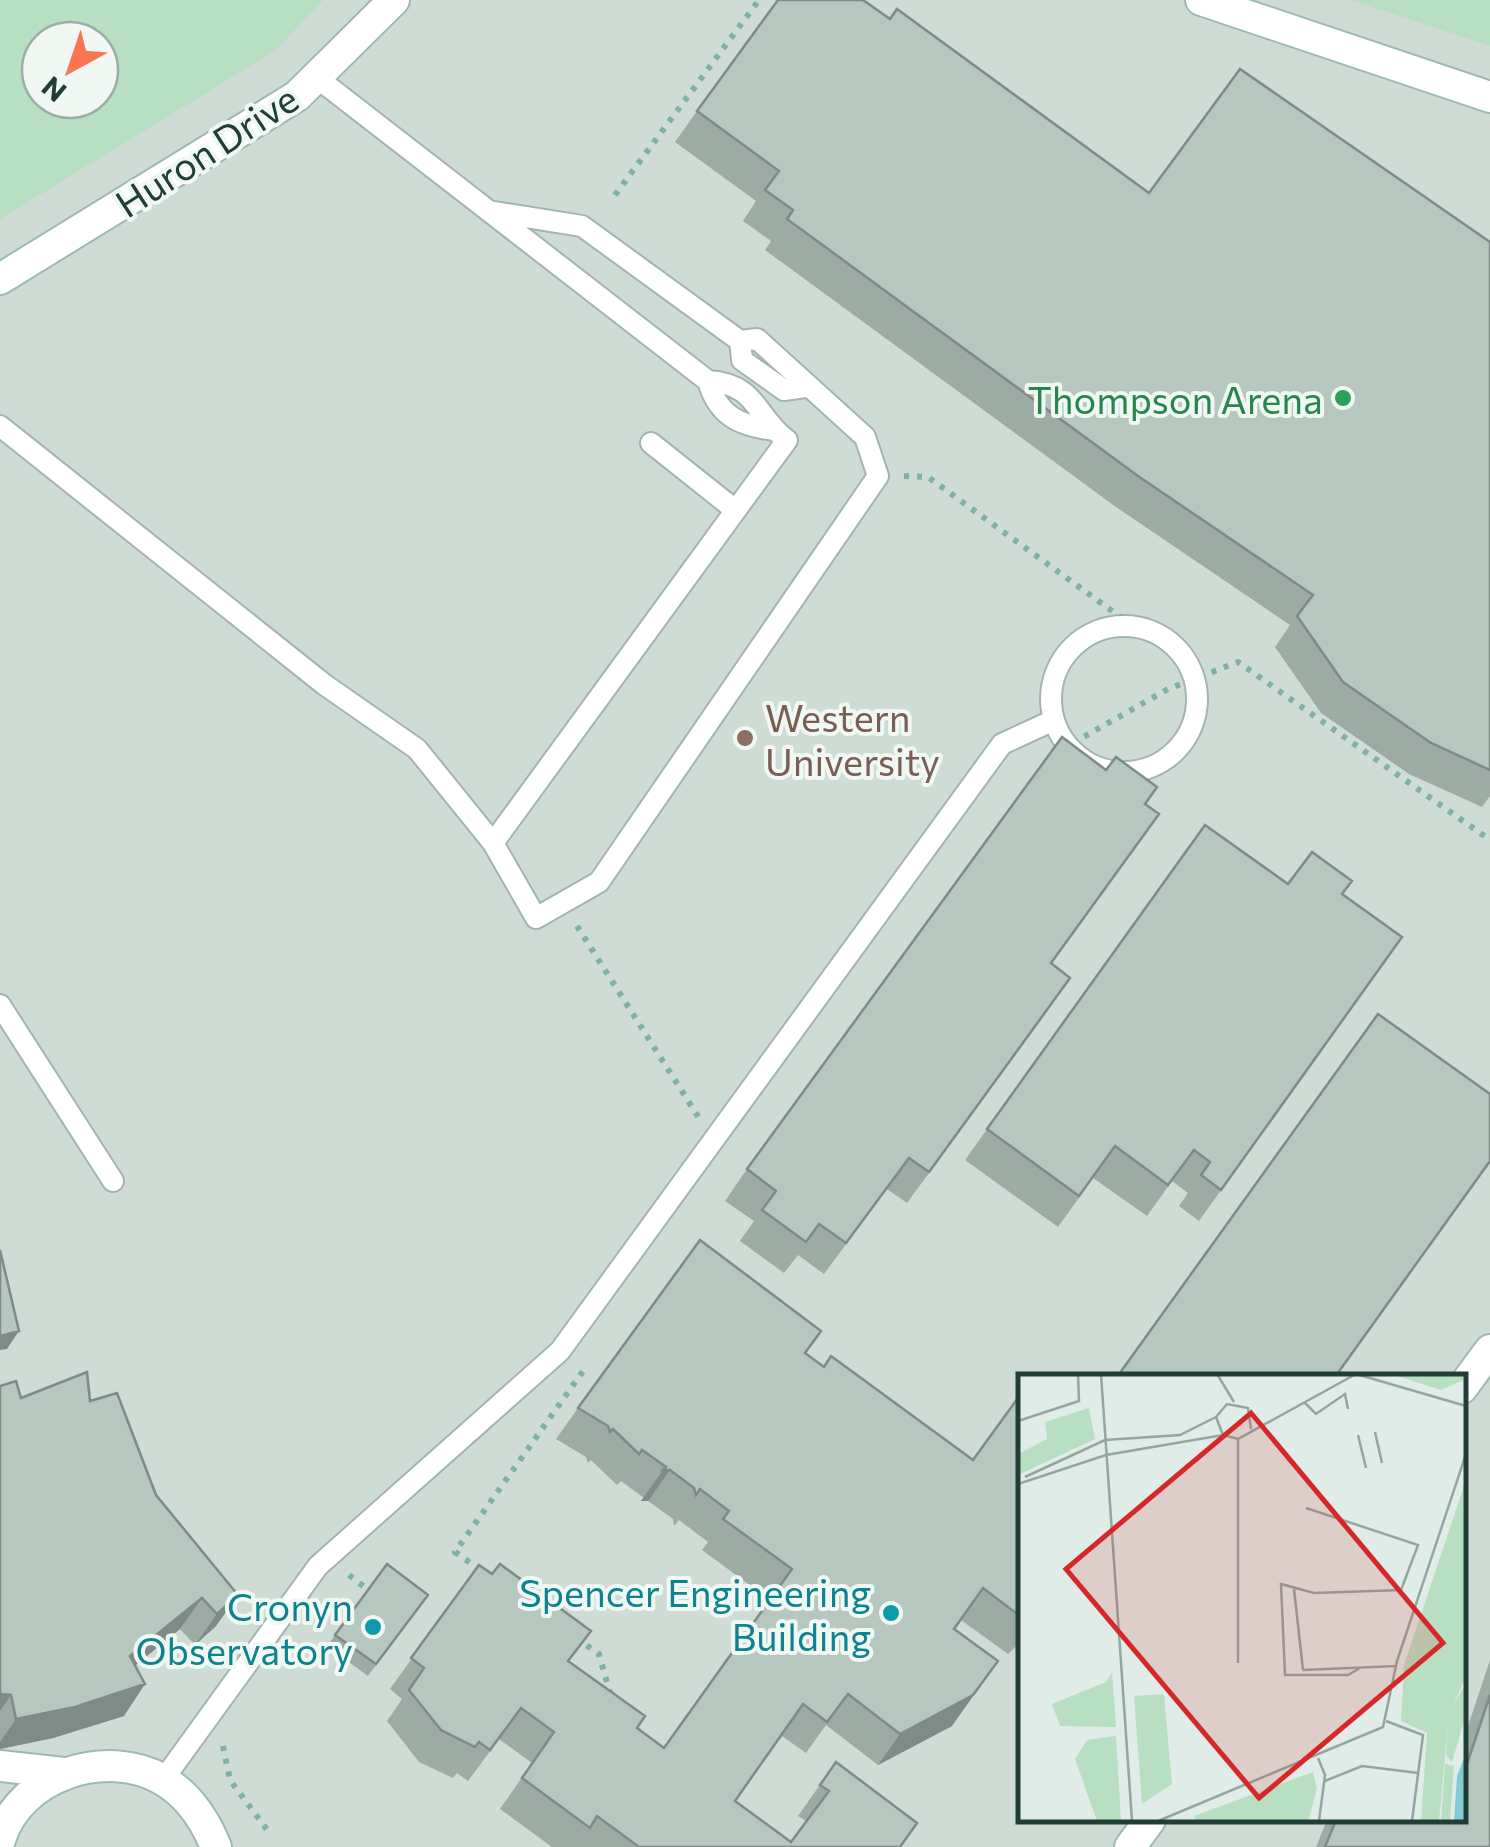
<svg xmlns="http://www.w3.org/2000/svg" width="1490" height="1847" font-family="Commissioner,sans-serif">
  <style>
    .built { fill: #cedcd5; fill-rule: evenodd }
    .green { fill: #b8dfc1; fill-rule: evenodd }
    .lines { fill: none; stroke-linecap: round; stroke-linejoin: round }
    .lane-casing { stroke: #a3b4ae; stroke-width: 24 }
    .secondary-casing { stroke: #9eb9ae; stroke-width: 34 }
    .path { stroke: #7fb2a0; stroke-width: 6; stroke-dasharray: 5 8; stroke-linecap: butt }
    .lane { stroke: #fff; stroke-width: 20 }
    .secondary { stroke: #fff; stroke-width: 30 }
    .wall { fill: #9caba4 }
    .shaded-wall { fill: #7f8b86 }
    .building { fill: #b5c7bf; stroke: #7f8b86; stroke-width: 2.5 }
    .leisure-dot { fill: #2e9e5b; stroke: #f1f8f4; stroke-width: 4 }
    .education-dot { fill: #8d6e63; stroke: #f1f8f4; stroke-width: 4 }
    .culture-dot { fill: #0f9aa8; stroke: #f1f8f4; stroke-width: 4 }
    .labels { text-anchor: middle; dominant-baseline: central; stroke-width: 8; stroke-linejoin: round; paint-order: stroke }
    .street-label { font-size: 38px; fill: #203e35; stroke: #f1f8f4 }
    .leisure-label { font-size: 38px; fill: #27864d; stroke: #f1f8f4; text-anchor: end }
    .education-label { font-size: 38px; fill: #785e54; stroke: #f1f8f4; text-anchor: start }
    .culture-label { font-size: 38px; fill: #0d838f; stroke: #f1f8f4; text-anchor: end }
    .inset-road { fill: none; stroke: #93a6a0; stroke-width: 2.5 }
    .view { fill: #d62828; fill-opacity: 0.15; stroke: #d62828; stroke-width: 5 }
    .inset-edge { fill: none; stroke: #203e35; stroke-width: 5 }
  </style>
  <rect width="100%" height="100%" fill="#e0ece7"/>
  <path class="built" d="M0,0H1490V1847H0ZM40,40H100V100H40ZM1020,1377H1462V1820H1020Z"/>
  <path class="green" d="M0,0H323L275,51L0,219ZM100,40V100H40V40Z
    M1350,0H1490V46Z"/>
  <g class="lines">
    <g class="lane-casing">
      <path id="lane" d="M316,77L708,381C758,384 755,417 787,440L493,843
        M740,341L742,360L784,390L805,387
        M708,381C718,416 740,426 774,430
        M0,426L325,685L417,749L493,843L536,918L599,882L878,476L865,437L757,339L740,341L582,226L494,212
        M651,443L734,509
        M1051 699a73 73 0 1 1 146 0a73 73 0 1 1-146 0Z
        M0,1005L113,1181
        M163,1780L318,1566L560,1351L1002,744L1054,720"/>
    </g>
    <g class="secondary-casing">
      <path id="secondary" d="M1201,0L1490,97
        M0,279L297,96L394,0
        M1462,1388L1490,1350
        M0,1766L64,1773
        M0,1840C19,1775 107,1747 163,1780C189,1795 205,1820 216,1847
        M1130,1847L1150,1820"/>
    </g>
    <path class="path" d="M615,195L759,0
      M904,476L928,477L1134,627
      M1073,743L1168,689L1238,662L1490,840
      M577,926L699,1118
      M480,1570L455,1552L583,1371
      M349,1575L368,1590
      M576,1638L599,1654L611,1697
      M223,1746L230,1780L271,1835"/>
    <use href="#lane" class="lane"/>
    <use href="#secondary" class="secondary"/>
  </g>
  <path class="wall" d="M890,19L1149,193L1490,242V796L1482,807L1409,774L1321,713L1275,647L1290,625L1116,507L765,250L771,241L743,221L756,201L675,142L697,111Z
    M1205,825L1288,884L1342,894L1402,937L1199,1221L1179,1206L1188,1193L1172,1181L1147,1216L1093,1178L1058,1227L965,1160Z
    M1052,963L1049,1009L907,1203L887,1189L824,1274L798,1255L784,1273L740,1241L754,1221L725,1201L747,1169Z
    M805,1353L824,1367L973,1460L1020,1395V1650L1015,1647L1008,1654L961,1620L954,1629L952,1726L878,1765L826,1725L806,1753L782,1736L735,1801L791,1842L806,1821L798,1816L836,1762L900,1847H552L500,1809L532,1763L499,1739L468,1781L457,1773L453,1778L419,1762L387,1721L402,1699L390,1689L479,1565L569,1662L637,1728L664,1748L770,1600L702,1550L708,1542L679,1520L674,1526L673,1519L648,1501H641L644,1498L621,1481L617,1485L591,1460L588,1463L586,1457L556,1439L578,1408Z
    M0,1386L21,1398L90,1401L156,1495L238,1595L216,1626L195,1645L180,1629L135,1665L124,1716L53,1738L0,1749Z
    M387,1564L428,1595L368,1676L327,1646Z
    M1490,1660V1847H1316L1327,1820H1462V1744Z"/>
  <path class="shaded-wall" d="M19,1331L7,1349L0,1350V1336Z
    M663,1470H670L648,1501H641Z
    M238,1595L216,1626L195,1645L217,1614Z
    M202,1598L180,1629L109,1687L130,1656Z
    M998,1661L952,1726L878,1765L900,1734Z
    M145,1684L124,1716L53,1738L0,1749V1742L16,1719Z
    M0,1694L11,1695L0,1711Z"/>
  <path class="building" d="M778,0H863L890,19L897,9L1149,193L1240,69L1490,242V770L1431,743L1343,682L1297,616L1313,595L1138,476L787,219L793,210L765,190L779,171L697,111Z
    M1062,737L1106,770L1116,757L1157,787L1145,804L1159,814L1051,963L1070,978L929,1172L909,1158L846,1243L819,1224L806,1242L762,1210L776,1191L747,1169Z
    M1205,825L1288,884L1312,852L1352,881L1342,894L1402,937L1221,1190L1201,1175L1210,1162L1194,1150L1168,1185L1115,1146L1079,1196L987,1129Z
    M1378,1014L1490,1094V1161L1335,1377H1117Z
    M700,1240L821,1331L805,1353L824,1367L831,1356L973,1460L1020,1395V1616L983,1588L954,1629L998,1661L973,1695L900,1734L848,1694L827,1722L803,1704L735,1801L791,1842L829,1791L820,1785L836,1762L917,1823L900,1847H639L597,1816L590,1828L522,1778L554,1732L521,1708L490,1750L479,1742L475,1747L441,1730L409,1690L424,1668L411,1658L479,1565L492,1574L500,1564L591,1631L568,1661L645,1716L637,1728L664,1748L792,1569L723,1519L729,1511L700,1489L696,1495L694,1488L670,1470H663L666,1467L642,1450L639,1454L613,1429L610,1432L608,1426L578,1408Z
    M0,1250L19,1331L0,1336Z
    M87,1372L90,1401L117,1393L156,1495L238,1595L217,1614L202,1598L130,1656L145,1684L75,1707L16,1719L11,1695L0,1694V1386L16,1381L21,1398Z
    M387,1564L428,1595L376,1664L335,1635Z
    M1490,1695V1847H1325L1336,1820H1462V1779Z"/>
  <circle class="leisure-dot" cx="1343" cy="398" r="10"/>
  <circle class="education-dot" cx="745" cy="738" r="10"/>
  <g class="culture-dot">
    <circle cx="891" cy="1613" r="10"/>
    <circle cx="373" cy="1627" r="10"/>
  </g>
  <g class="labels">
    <g class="street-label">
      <text transform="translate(206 150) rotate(-33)">Huron Drive</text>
    </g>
    <g class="leisure-label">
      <text x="1323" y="398">Thompson Arena</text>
    </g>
    <g class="education-label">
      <text x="765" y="716">Western<tspan x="765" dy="44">University</tspan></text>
    </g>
    <g class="culture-label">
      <text x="871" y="1591">Spencer Engineering<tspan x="871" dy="44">Building</tspan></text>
      <text x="353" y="1605">Cronyn<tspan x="353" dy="44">Observatory</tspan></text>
    </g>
  </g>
  <g transform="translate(1018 1374)">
    <rect width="448" height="448" fill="#e0ece7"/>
    <path d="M373,0H447V5L423,16ZM71,34L77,65L0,101V80L29,65L27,48ZM447,109V305L435,331L447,311V343L434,388L428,381L430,350L421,447H403L409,359L383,347L386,291ZM94,298L98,353L42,352L34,330L88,308ZM146,320L154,410L124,430L116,322ZM98,362L103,447H79L57,385L69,366ZM427,390L436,392L432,447H423ZM295,398L299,415L290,447H178L176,442Z" fill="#b8dfc1"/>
    <path d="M447,382V447H436L439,402Z" fill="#85cbd5"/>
    <path class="inset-road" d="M83,0L114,447M199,0L216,28M338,0L448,32M286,28L298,40L327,20L330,35M0,47L61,27L60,0M357,58L364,89M205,61L198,43L209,30L230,34L233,55M340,61L348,94M7,103L87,66L162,61L198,43M0,110L88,81L205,61L220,65L338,0M288,134L400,171L383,216L296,219L263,210L267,301H330L342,294M276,215L285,296M220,289V65M285,296L378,292M368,347L405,361L394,447M300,384L307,401L301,447M307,407L344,392L400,399M140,447L365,353L379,287L448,80"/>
    <path class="view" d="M233,39L425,269L241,424L48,195Z"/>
    <rect width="448" height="448" class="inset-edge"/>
  </g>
  <g transform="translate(70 70) rotate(220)"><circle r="48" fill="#f1f8f4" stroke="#9daea8" stroke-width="2.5"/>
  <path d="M0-8L18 38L0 25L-18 38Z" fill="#fa7550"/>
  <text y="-15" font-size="28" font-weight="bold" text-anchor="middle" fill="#203e35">N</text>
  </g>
</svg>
